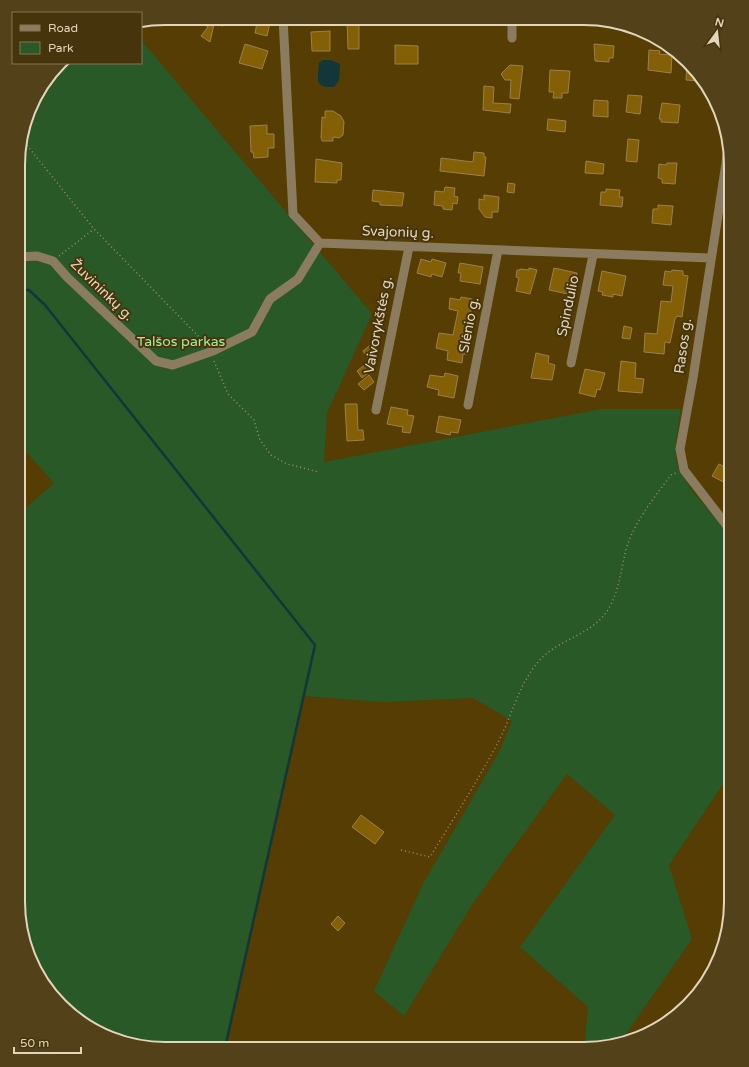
<svg xmlns="http://www.w3.org/2000/svg" width="749" height="1067" font-family="'Varela Round',sans-serif">
  <style>
    .green { fill: #295927 }
    .water { fill: #123639 }
    .lines { fill: none; stroke-linecap: round; stroke-linejoin: round }
    .stream { stroke: #123639; stroke-width: 2.5 }
    .building { fill: #835f06; stroke: #9b804e }
    .path { stroke: #a08d64; stroke-width: 1.5; stroke-dasharray: 1 3; stroke-linecap: butt }
    .minor { stroke: #8c7c5f; stroke-width: 9 }
    .labels { text-anchor: middle; dominant-baseline: central; stroke-width: 4; stroke-linejoin: round; paint-order: stroke }
    .street-label { font-size: 14px; fill: #e3d5bb; stroke: #46340c }
    .park-label { font-size: 14px; fill: #a0ec9b; stroke: #46340c }
    .rim { fill: none; stroke: #e3d5bb; stroke-width: 2 }
  </style>
  <rect width="100%" height="100%" fill="#553d03"/>
  <path class="green" d="M141,40L372,314L327,413L324,462L601,409H681L676,440V459L680,472L694,493L731,537V772L669,865L692,939L621,1041L584,1049L588,1007L520,947L615,815L567,774L473,903L404,1016L374,991L423,884L499,752L512,721L473,698L384,702L304,696L225,1048H146L109,1038L76,1019L33,967L18,902L19,514L54,483L19,444V145L38,92L61,63H141Z"/>
  <path class="water" d="M323,60H331L340,64L339,80L334,87C314,88 318,80 319,63Z"/>
  <g class="lines">
    <path class="stream" d="M19,290H29L45,305L315,645L225,1048"/>
  </g>
  <path class="building" d="M204,18H228L223,26L214,24L210,42L201,36L208,27L202,23Z
    M258,18H271L267,36L255,33Z
    M347,19H359V49H348Z
    M330,31V51H312L311,32Z
    M245,44L268,51L262,69L239,63Z
    M594,44L614,46L613,58H609V62L595,61Z
    M395,45L418,46V64H395Z
    M649,50L660,51L659,54L672,55L671,73L648,70Z
    M510,65L523,66L519,99L510,98L511,80H505L501,74Z
    M687,65L695,75L700,81L686,80Z
    M550,70L570,71L568,93H562V98H553L554,92H549Z
    M484,86L494,87L493,103L511,104L510,113L483,110Z
    M628,95L642,96L640,114L626,112Z
    M594,100L608,101V117L593,116Z
    M662,103L680,105L678,123L661,122V119H659Z
    M325,111H333L341,116L344,122L343,135L339,138L333,137V141H322L321,137L322,117L325,118Z
    M548,119L566,121L565,132L547,130Z
    M267,125V134H274V148H268V157L254,158L253,152H251L250,126Z
    M628,139L639,140L637,162L626,161Z
    M474,152L484,153V157H486L484,176L440,171L441,158L473,162Z
    M316,159L342,163L341,180H337V183L315,182Z
    M586,161L604,164L603,174L585,173Z
    M667,163H677L675,184L662,183V179L658,178L659,164L666,165Z
    M508,183L515,184L514,193L507,192Z
    M445,187L455,188L454,196L458,197L457,204L453,203L452,210L443,209V206L434,205L435,191L444,192Z
    M606,189L620,190L619,197H623L622,207L600,205L601,192H606Z
    M373,190L404,193L402,206L380,205V202L372,201Z
    M484,195L499,197L498,212H492V218L485,217L479,209V199L484,200Z
    M658,205L673,206L671,225L652,223L653,209H658Z
    M421,259L431,262L432,259L446,263L442,277L432,274L431,277L417,273Z
    M460,263L483,267L480,284L460,281L461,273H458Z
    M529,268L537,270L530,294L516,291L519,278L516,277L517,270H520V269L529,270Z
    M554,268L577,273L575,284L571,283L568,294L549,290Z
    M672,270L683,271V275L688,276L682,317L677,316L675,319L670,343L665,342L664,354L644,352L645,333L657,334L661,301L671,302L673,286L663,285L665,271L671,272Z
    M602,271L626,276L622,296L613,294V297L602,295L603,292L598,291Z
    M461,297L472,299L470,321H468L465,337L470,338L467,354H463L462,363L447,360L448,351L436,348L439,333L453,335L458,311L449,309L450,298L460,300Z
    M624,326L632,328L630,339L622,338Z
    M373,343L378,350L368,358L363,351Z
    M536,353L549,356L548,363L555,365L552,380L531,378Z
    M621,361L636,363L635,378L644,379L642,393L618,391Z
    M367,363L373,369L362,378L357,371Z
    M585,369L605,373L600,390L597,389L595,397L579,393Z
    M445,373L458,376L454,398L438,395L439,390L427,387L430,375L444,377Z
    M369,375L374,382L364,390L358,384Z
    M345,404H357L358,430H363L364,440L347,441Z
    M391,407L408,410L407,415L414,416L410,433L402,432L403,427L387,424Z
    M439,416L461,420L458,433L451,432L450,435L436,432Z
    M719,464L731,470V486L712,476Z
    M361,815L384,832L375,844L352,827Z
    M338,916L345,923L338,931L331,924Z"/>
  <g class="lines">
    <path class="path" d="M22,139L94,229L206,344
      M59,256L94,229
      M214,361L228,394L254,420L260,440L271,455L287,464L319,472
      M401,850L430,857C452,821 475,785 495,748C511,720 517,687 538,662C558,638 593,636 609,608C622,585 621,560 630,538C640,515 656,495 671,475L676,473"/>
    <path class="minor" d="M283,18L293,214L320,243L710,258
      M512,38V19
      M728,150L693,378L680,449L684,470L731,531
      M19,257L37,256L53,261L67,277L156,361L173,365L213,351L252,332L270,299L298,279L320,243
      M571,363L593,255
      M468,405L498,250
      M376,410L409,247"/>
  </g>
  <g class="labels">
    <g class="street-label">
      <text transform="translate(398 232) rotate(2)">Svajonių g.</text>
      <text transform="translate(102 290) rotate(44)">Žuvininkų g.</text>
      <text transform="translate(568 306) rotate(-78)">Spindulio</text>
      <text transform="translate(378 325) rotate(-79)">Vaivorykštės g.</text>
      <text transform="translate(469 325) rotate(-79)">Slėnio g.</text>
      <text transform="translate(683 346) rotate(-82)">Rasos g.</text>
    </g>
    <g class="park-label">
      <text x="181" y="341">Talšos parkas</text>
    </g>
  </g>
  <path d="M0 0H749V1067H0ZM165 25H584A140 140 0 0 1 724 165V902A140 140 0 0 1 584 1042H165A140 140 0 0 1 25 902V165A140 140 0 0 1 165 25Z" fill="#53411a" fill-rule="evenodd"/>
  <path class="rim" d="M165 25H584A140 140 0 0 1 724 165V902A140 140 0 0 1 584 1042H165A140 140 0 0 1 25 902V165A140 140 0 0 1 165 25Z"/>
  <rect x="12" y="12" width="130" height="52" fill="#46340c" stroke="#857452"/>
  <rect x="20" y="25" width="20" height="6" fill="#8c7c5f" stroke="#857452"/>
  <text x="48" y="32" font-size="12" fill="#e3d5bb">Road</text>
  <rect x="20" y="42" width="20" height="12" fill="#295927" stroke="#857452"/>
  <text x="48" y="52" font-size="12" fill="#e3d5bb">Park</text>
  <g transform="translate(717 32) rotate(15)" stroke="#46340c" stroke-width="3" paint-order="stroke">
  <path d="M0-3L7 15L0 10L-7 15Z" fill="#e3d5bb"/>
  <text y="-6" font-size="11" font-weight="bold" text-anchor="middle" fill="#e3d5bb">N</text>
  </g>
  <path d="M14 1047v6h67v-6" fill="none" stroke="#e3d5bb" stroke-width="2"/>
  <text x="20" y="1047" font-size="12" fill="#e3d5bb" stroke="#46340c" stroke-width="3" paint-order="stroke">50 m</text>
</svg>
